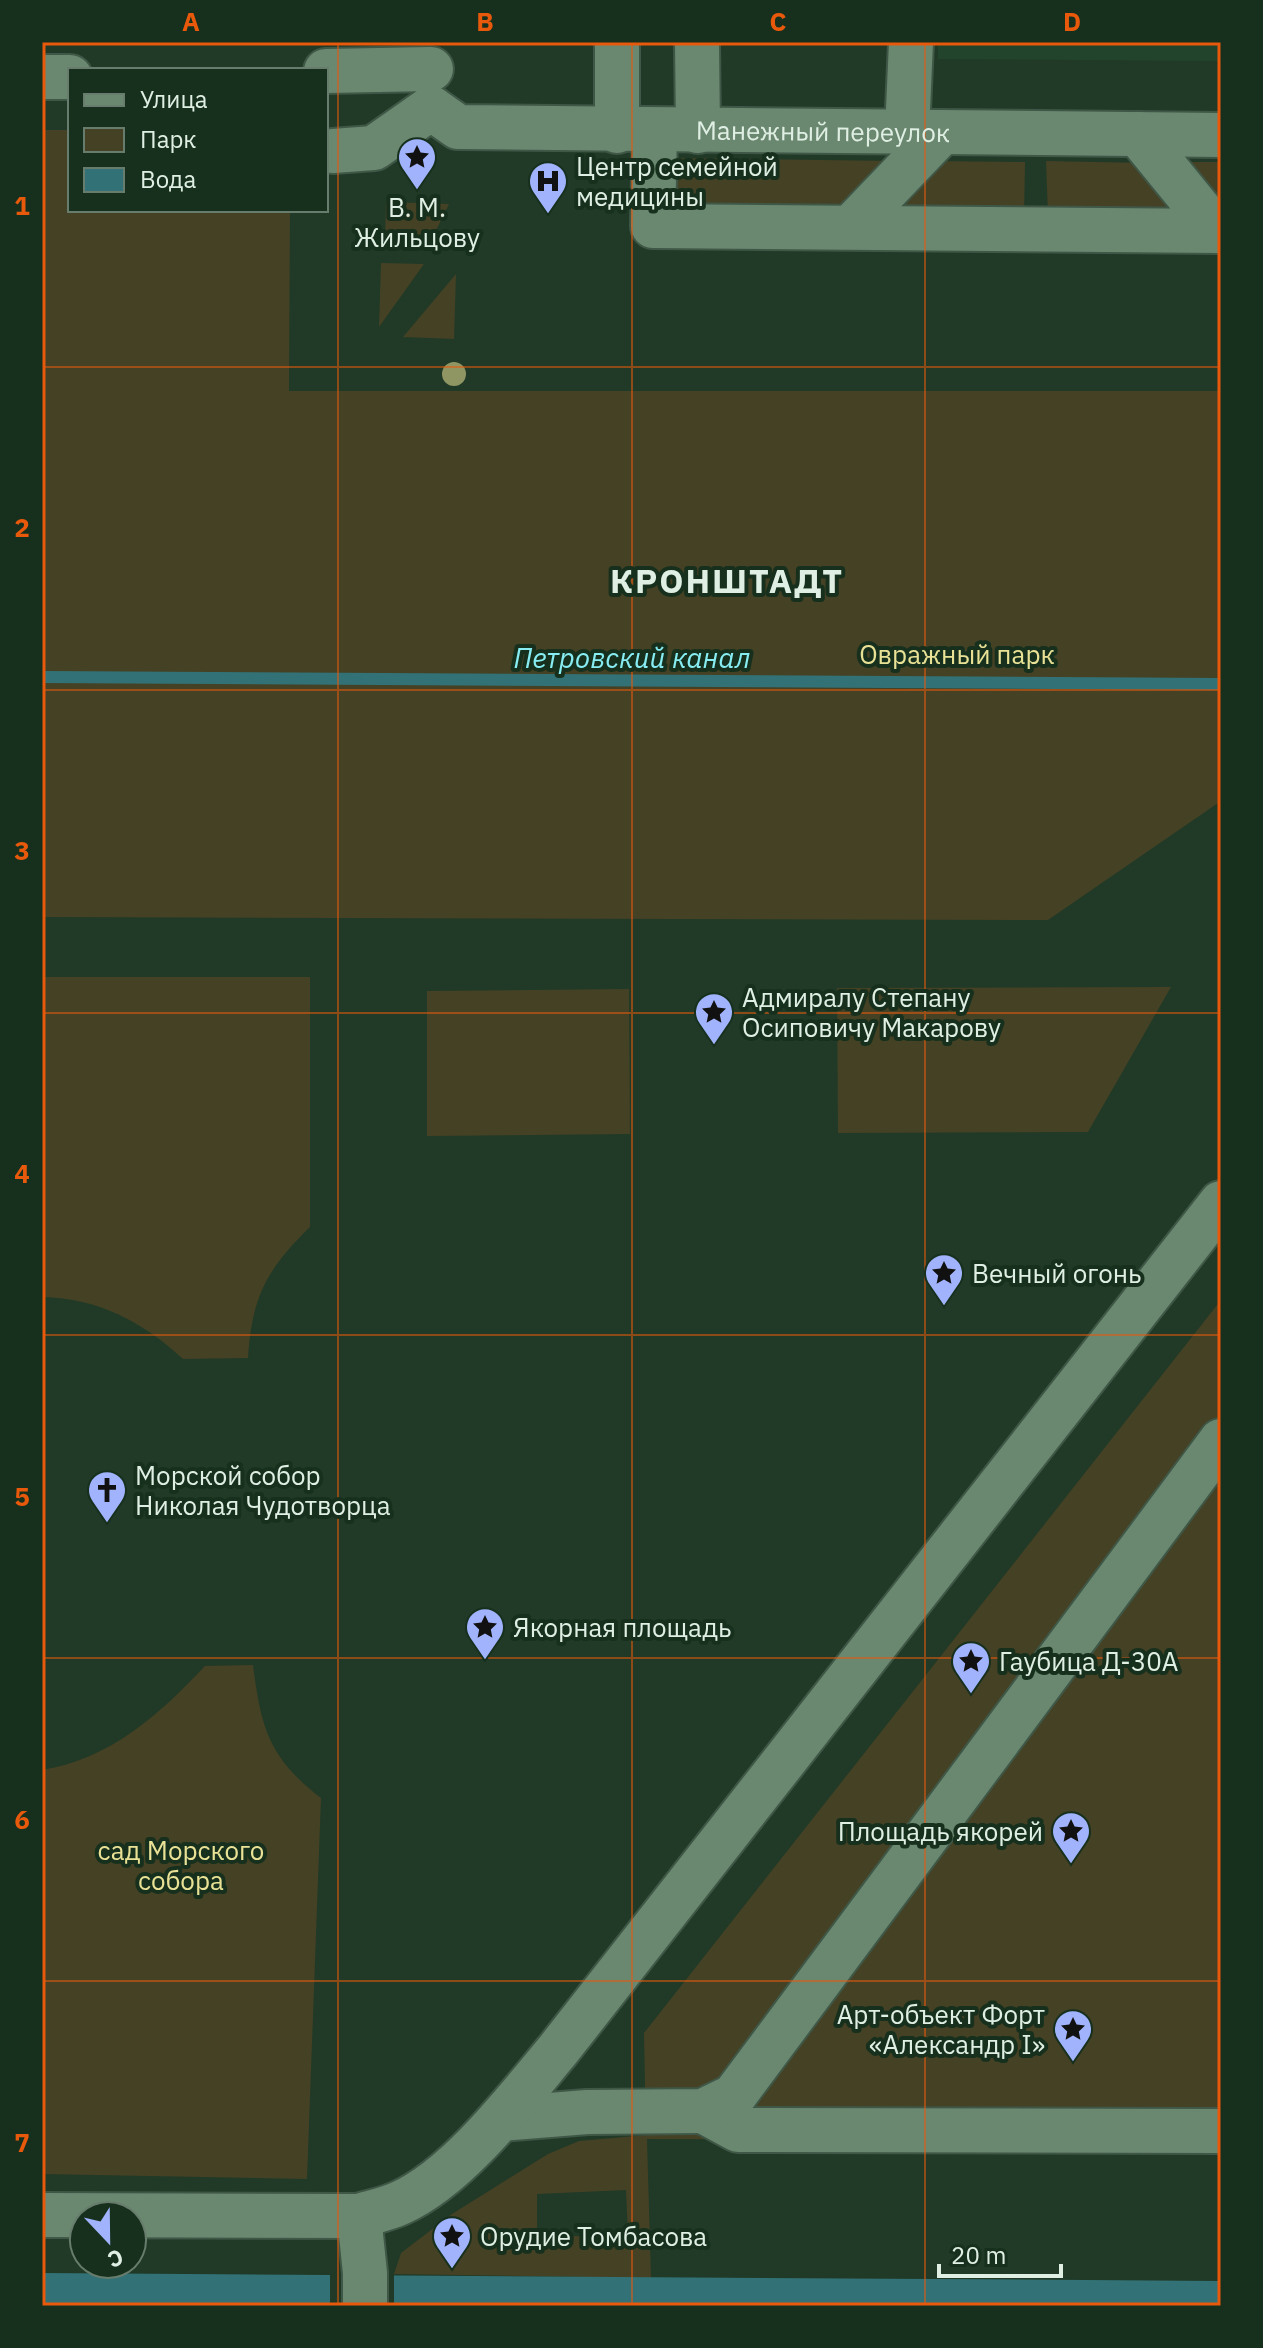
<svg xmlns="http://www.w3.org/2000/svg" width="1263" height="2348" font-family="'IBM Plex Sans',sans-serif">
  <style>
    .built { fill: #23442c }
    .green { fill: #454124; fill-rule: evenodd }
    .water { fill: #327276 }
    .pier { fill: #203a27 }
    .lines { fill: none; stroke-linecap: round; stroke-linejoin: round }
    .stream { stroke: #327276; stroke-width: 12 }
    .minor-casing { stroke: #3f5746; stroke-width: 48 }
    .minor { stroke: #6a8770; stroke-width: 44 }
    .tree { fill: #8f9664 }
    .grid { fill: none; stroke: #e8590c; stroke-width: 2; stroke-opacity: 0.55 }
    .labels { text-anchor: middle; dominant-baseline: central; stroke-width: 8; stroke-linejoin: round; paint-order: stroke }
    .street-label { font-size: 26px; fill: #e0efe3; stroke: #16301d }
    .poi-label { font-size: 26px; fill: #e0efe3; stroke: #16301d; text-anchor: start }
    .park-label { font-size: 26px; fill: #e9e195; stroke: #16301d }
    .water-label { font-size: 28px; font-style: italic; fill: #87edf3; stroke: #16301d }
    .district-label { font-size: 34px; font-weight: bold; letter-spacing: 2px; fill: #e0efe3; stroke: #16301d }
    .neatline { fill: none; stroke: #e8590c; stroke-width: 3 }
    .grid-label { font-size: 26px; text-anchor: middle; font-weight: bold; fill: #e8590c }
  </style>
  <rect width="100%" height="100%" fill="#203a27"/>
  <path class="built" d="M938,42H1221V61L938,59Z"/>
  <path class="green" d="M42,130H70V210H290L289,391H1221V801L1048,920L42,917Z
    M669,158L900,161L848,213L667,210Z
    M933,161L1025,162L1024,216L882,214Z
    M1046,161L1145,163L1190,217L1048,215Z
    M1178,162H1221V211Z
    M386,202L449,204L430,243L385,242Z
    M381,263L424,264L379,327Z
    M456,274L454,339L403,337Z
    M42,977H310V1227C266,1270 252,1297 248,1358L183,1359C143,1322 98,1298 42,1297Z
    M1171,987L1088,1132L838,1133L837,988Z
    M629,989L630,1134L427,1136V991Z
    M1221,1300V2142L647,2139L651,2278L394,2274L401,2253L452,2214L548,2154L579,2141L646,2135L644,2033ZM626,2190L628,2235L537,2237V2194Z
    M253,1665C261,1728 269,1758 321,1798L307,2179L42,2174V1770C110,1759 159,1715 205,1666Z"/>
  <path class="water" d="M42,2273L1221,2281V2306H42Z"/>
  <path class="pier" d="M330,2273L394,2274V2306H330Z"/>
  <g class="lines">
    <path class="stream" d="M42,677L1221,684"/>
    <g class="minor-casing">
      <g id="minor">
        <path d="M617,42V131"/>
        <path d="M697,42L698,131"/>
        <path d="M326,71L431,69"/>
        <path d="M42,77H70"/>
        <path id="s1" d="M431,108L458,127L1221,135"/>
        <path d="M655,131L653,226L1221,231"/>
        <path d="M907,132L911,42"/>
        <path d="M1138,134L1217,231"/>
        <path d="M333,151L374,148L431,108"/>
        <path d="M851,227L941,133"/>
        <path d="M703,2111L738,2130L1221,2131"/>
        <path d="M501,2119L587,2112L703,2111L734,2096L1221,1441"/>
        <path d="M42,2215L359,2216C372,2212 387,2209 400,2203C458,2177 517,2099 558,2050L1221,1203"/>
        <path d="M359,2216L365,2273V2306"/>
      </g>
    </g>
    <use href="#minor" class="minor"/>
  </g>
  <circle class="tree" cx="454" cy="374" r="12"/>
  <path class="grid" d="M338,42V2306M632,42V2306M925,42V2306M42,367H1221M42,690H1221M42,1013H1221M42,1335H1221M42,1658H1221M42,1981H1221"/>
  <defs>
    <g id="sight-pin" transform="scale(2)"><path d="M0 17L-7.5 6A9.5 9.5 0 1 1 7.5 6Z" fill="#a1b3fd" stroke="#16301d"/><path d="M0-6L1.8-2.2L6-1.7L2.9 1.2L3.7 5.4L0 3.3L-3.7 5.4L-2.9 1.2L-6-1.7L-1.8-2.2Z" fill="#111"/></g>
    <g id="hospital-pin" transform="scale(2)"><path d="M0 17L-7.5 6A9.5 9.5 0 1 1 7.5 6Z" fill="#a1b3fd" stroke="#16301d"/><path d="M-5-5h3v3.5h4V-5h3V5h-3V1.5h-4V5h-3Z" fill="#111"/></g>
    <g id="church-pin" transform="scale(2)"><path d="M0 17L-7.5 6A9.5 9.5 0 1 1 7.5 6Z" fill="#a1b3fd" stroke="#16301d"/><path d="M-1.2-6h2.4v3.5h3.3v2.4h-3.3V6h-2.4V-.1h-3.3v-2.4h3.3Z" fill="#111"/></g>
  </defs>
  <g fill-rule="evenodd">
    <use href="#sight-pin" x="417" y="157"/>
    <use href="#hospital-pin" x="548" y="181"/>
    <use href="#sight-pin" x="714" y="1012"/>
    <use href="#sight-pin" x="944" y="1273"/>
    <use href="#church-pin" x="107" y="1490"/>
    <use href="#sight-pin" x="485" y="1627"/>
    <use href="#sight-pin" x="971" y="1661"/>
    <use href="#sight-pin" x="1071" y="1831"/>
    <use href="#sight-pin" x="1073" y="2029"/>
    <use href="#sight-pin" x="452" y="2236"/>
  </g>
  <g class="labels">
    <g class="street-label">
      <text stroke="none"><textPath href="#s1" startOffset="398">Манежный переулок</textPath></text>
    </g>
    <g class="poi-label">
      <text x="576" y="166">Центр семейной<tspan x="576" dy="30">медицины</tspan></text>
      <text x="417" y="207" text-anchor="middle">В. М.<tspan x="417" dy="30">Жильцову</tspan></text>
      <text x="742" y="997">Адмиралу Степану<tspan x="742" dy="30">Осиповичу Макарову</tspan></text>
      <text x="972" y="1273">Вечный огонь</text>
      <text x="135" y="1475">Морской собор<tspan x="135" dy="30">Николая Чудотворца</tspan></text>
      <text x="513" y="1627">Якорная площадь</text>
      <text x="999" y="1661">Гаубица Д-30А</text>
      <text x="1043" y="1831" text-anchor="end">Площадь якорей</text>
      <text x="1045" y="2014" text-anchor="end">Арт-объект Форт<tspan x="1045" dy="30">«Александр I»</tspan></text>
      <text x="480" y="2236">Орудие Томбасова</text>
    </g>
    <g class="park-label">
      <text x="957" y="654">Овражный парк</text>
      <text x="181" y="1850">сад Морского<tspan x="181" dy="30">собора</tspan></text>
    </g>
    <g class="water-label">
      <text x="632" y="657">Петровский канал</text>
    </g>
    <g class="district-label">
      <text x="727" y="580">КРОНШТАДТ</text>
    </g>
  </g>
  <rect width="1263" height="2348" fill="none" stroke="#16301d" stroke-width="88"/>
  <rect x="68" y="68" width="260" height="144" fill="#16301d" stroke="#677c6c" stroke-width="2"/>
  <rect x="84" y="94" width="40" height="12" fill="#6a8770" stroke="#677c6c" stroke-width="2"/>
  <text x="140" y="108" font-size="24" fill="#e0efe3">Улица</text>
  <rect x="84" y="128" width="40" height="24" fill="#454124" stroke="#677c6c" stroke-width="2"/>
  <text x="140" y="148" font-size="24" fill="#e0efe3">Парк</text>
  <rect x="84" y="168" width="40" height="24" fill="#327276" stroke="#677c6c" stroke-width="2"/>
  <text x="140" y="188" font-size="24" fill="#e0efe3">Вода</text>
  <g transform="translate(108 2240) rotate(158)"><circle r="38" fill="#16301d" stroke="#677c6c" stroke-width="2"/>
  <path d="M0-6L14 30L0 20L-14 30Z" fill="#a1b3fd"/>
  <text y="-12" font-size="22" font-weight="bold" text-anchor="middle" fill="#e0efe3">С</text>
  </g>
  <path d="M939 2264v12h122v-12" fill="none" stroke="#e0efe3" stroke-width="4"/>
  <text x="951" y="2264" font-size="24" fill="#e0efe3" stroke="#16301d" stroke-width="6" paint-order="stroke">20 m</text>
  <rect x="44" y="44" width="1175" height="2260" class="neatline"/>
  <g class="grid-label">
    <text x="191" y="31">A</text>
    <text x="485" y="31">B</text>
    <text x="778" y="31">C</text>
    <text x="1072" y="31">D</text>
    <text x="22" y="215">1</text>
    <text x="22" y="537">2</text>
    <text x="22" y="860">3</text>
    <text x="22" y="1183">4</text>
    <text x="22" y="1506">5</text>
    <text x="22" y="1829">6</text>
    <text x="22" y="2152">7</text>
  </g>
</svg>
